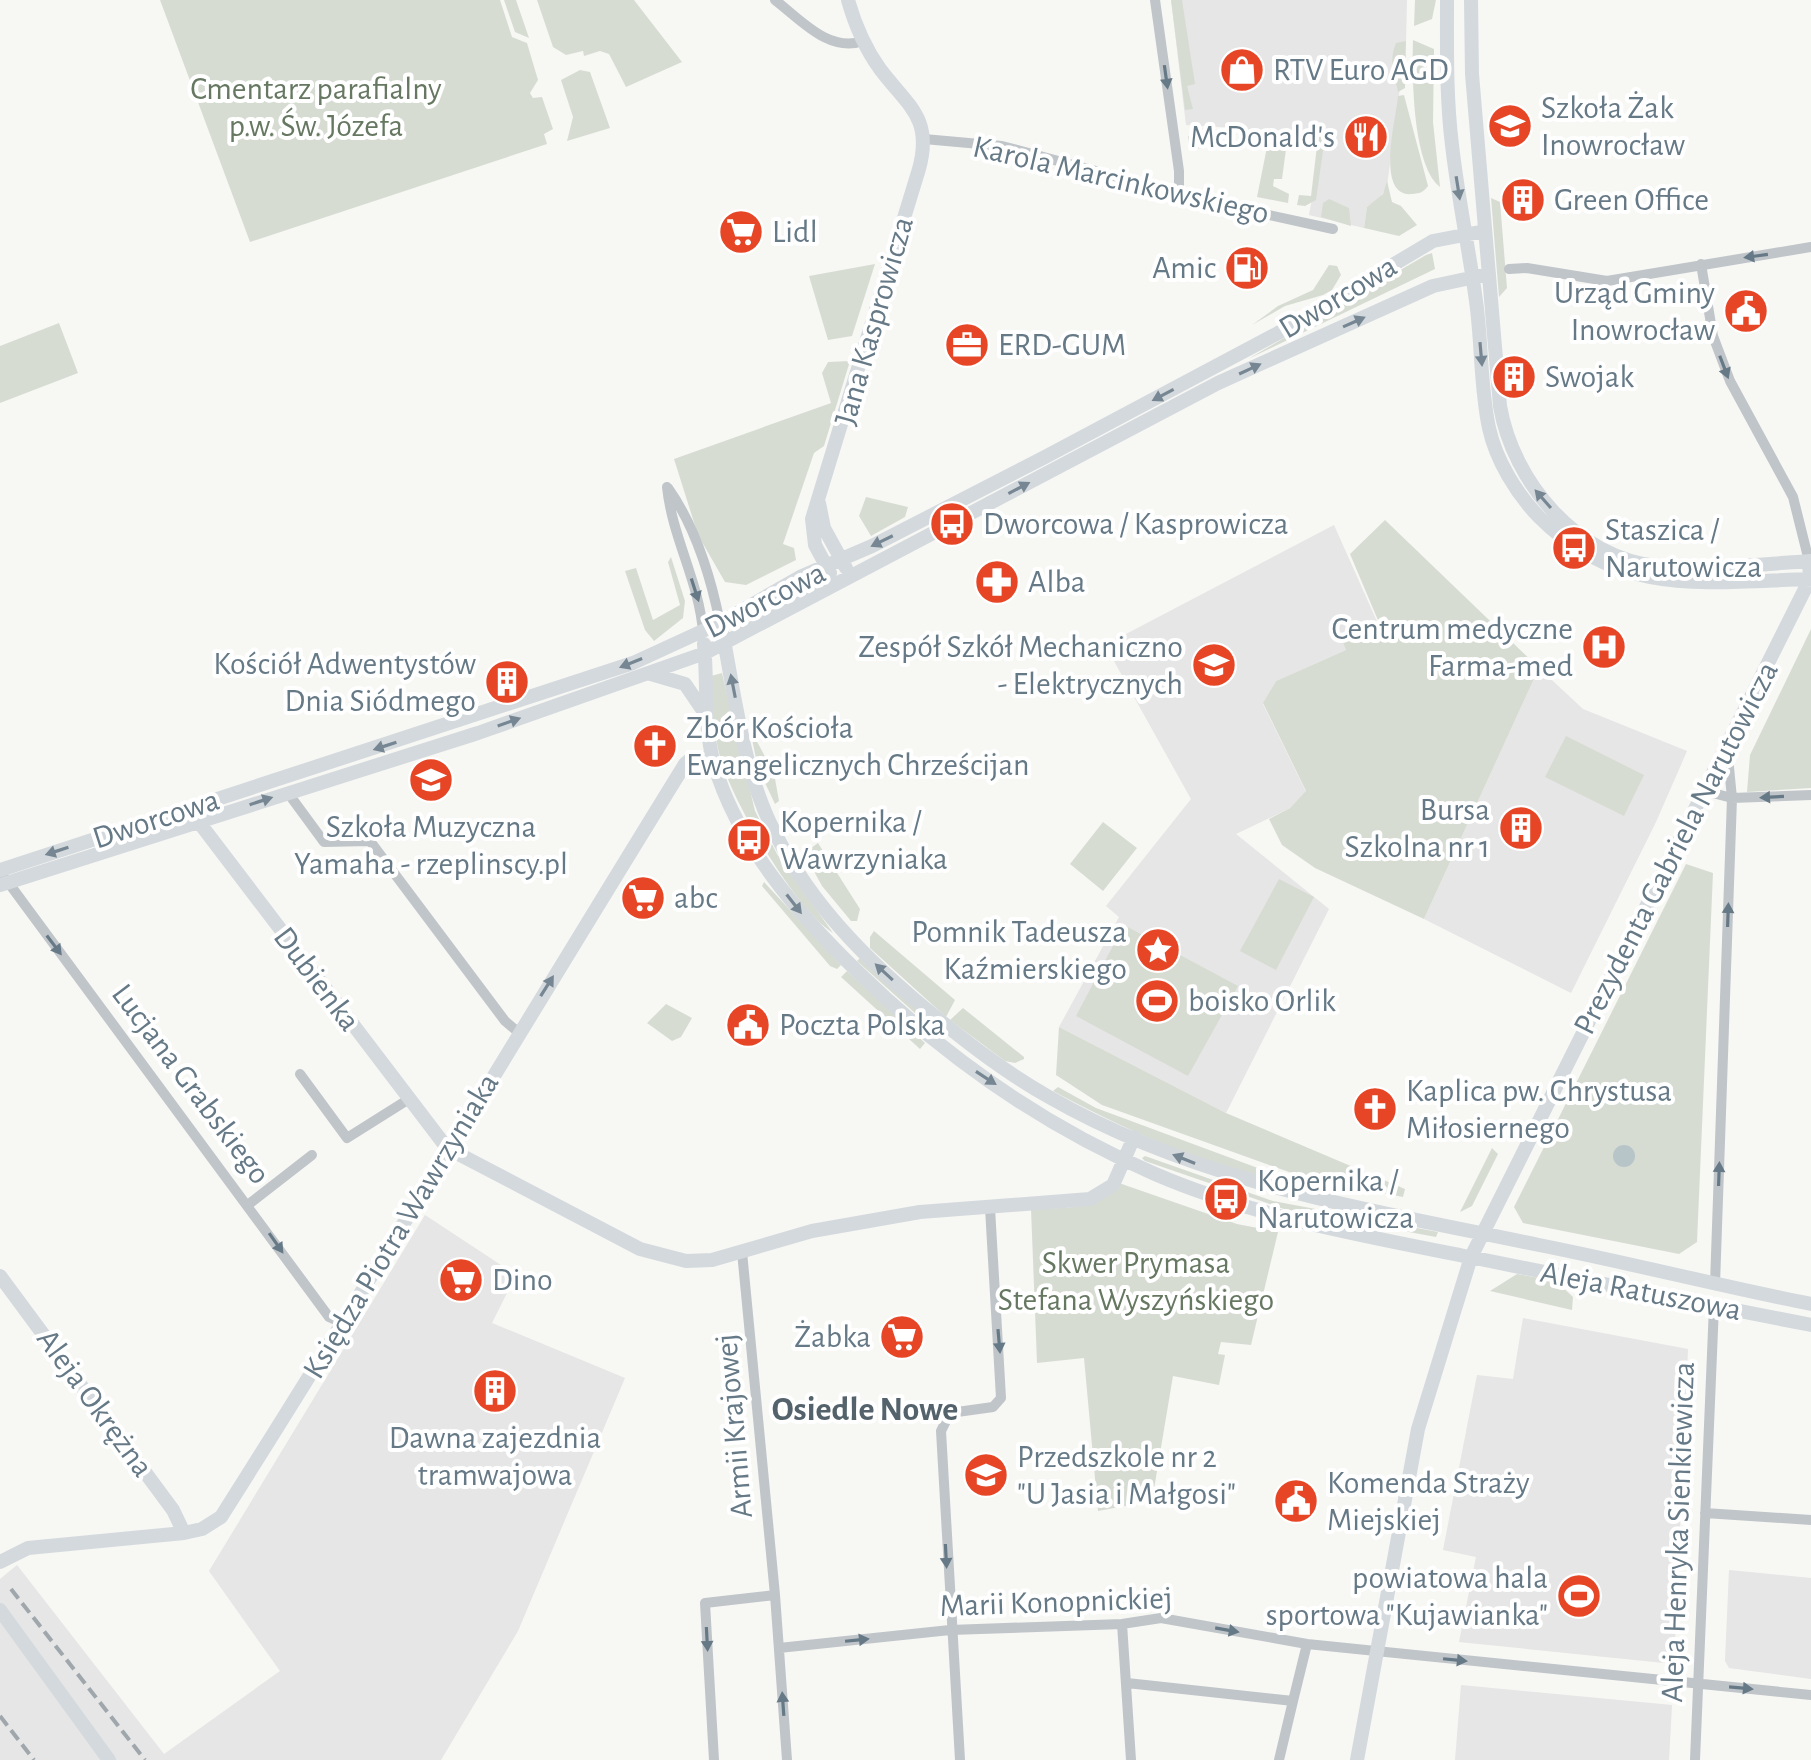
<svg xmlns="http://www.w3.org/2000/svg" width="1811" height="1760" font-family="'Alegreya Sans',sans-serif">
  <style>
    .built { fill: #e5e6e5 }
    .green { fill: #d7dcd3 }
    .water { fill: #b7c5c8 }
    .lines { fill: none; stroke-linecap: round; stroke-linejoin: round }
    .street { stroke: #c0c5c9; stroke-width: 10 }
    .secondary { stroke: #d4d9dd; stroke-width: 14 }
    .rail { stroke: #9fa7ad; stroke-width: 4; stroke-dasharray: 12 6; stroke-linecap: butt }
    .oneway { fill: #667986 }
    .oneway2 { fill: #768793 }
    .labels { text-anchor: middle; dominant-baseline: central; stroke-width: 8; stroke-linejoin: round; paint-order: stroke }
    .poi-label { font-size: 32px; fill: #667986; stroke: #fff; text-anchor: start }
    .park-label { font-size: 32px; fill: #667861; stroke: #fff }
    .street-label { font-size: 32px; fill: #667986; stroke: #fff }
    .neighbourhood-label { font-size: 34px; font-weight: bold; fill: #54626b; stroke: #fff }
  </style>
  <rect width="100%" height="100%" fill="#f7f7f4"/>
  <path class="built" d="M1171,0H1407L1406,41L1387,186L1380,198L1367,207L1364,228L1309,215L1323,140L1236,128L1186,125Z
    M1334,525L1379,626L1344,642L1346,650L1276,681L1263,704L1306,792L1290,808L1236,834L1329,909L1226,1113L1059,1027L1119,917L1106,906L1191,799L1105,645Z
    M1539,668L1583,709L1687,751L1656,822L1571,993L1424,919Z
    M425,1215L516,1275L492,1323L625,1378L518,1631L441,1760H0V1579L17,1565L164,1754L280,1671L209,1571Z
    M1523,1318L1688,1349L1674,1664L1459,1642L1476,1557L1443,1550L1477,1375L1513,1379Z
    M1729,1570L1811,1578V1679L1729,1668L1725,1661Z
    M1461,1685L1672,1705L1669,1760H1455Z"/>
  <path class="green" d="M160,0H500L512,37L527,43L538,80L530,93L533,98L542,97L553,129L544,134L547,144L250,242Z
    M504,0H516L529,38L515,32Z
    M537,0H634L682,62L626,87L609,54L600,51L584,56L583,51L566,55L553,47Z
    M1171,0H1182L1195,84L1187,86L1193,109L1185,110Z
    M1415,0H1436L1432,19L1414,26Z
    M1413,40L1434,49L1433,122L1440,187C1412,165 1412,74 1413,40Z
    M1406,41L1405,88L1398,92C1395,74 1388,62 1396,43Z
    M580,70L590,72L610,128L567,141L573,117L561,80Z
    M1404,95L1428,186C1423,193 1420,193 1412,194C1374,198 1397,115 1398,96Z
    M1195,128L1230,131L1231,136L1207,131L1204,148L1189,149L1188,137Z
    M1270,132L1325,137L1316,200L1305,206L1297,205L1299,195L1311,196L1317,146L1308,141L1287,142L1282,179H1274L1273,186L1289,194L1288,203L1257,197Z
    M1387,181L1392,202L1401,206L1417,225L1399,236L1364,228L1367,207L1383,194Z
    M1491,198L1500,202L1507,288L1499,297Z
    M1329,199L1349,208L1351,226L1321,217L1323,203Z
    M1432,253L1435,269L1248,359L1426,255Z
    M875,264L852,336L828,340L809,276Z
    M1329,265L1337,266L1341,275L1332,290L1323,295L1285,306L1252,325L1278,306L1313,290Z
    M59,323L78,373L0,403V346Z
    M850,361L824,446L814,453L783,544L794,548L796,560L746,585L725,582L698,535L674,459L831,403L822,373L828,362Z
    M866,497L908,507L905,517L871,536L859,516Z
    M1385,520L1539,668L1424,919L1315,868L1282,845L1269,819L1290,808L1306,791L1263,703L1276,681L1346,650L1343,642L1380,625L1350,554Z
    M671,557L685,601L683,618L654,641L645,630L625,571L636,568L653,620L680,605L668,562Z
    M1811,629V788L1747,792L1750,755Z
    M722,673L755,811L777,854L833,933C795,909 732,801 720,757C713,730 713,703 711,676Z
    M1566,736L1644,775L1624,816L1545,777Z
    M755,738L774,773L779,801L775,804L758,768L752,739Z
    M1103,822L1137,848L1103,891L1070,864Z
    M818,843L860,909L857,921H851L822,886L804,853Z
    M1686,864L1713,873L1697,1242L1679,1254L1523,1223L1514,1207Z
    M1279,879L1314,897L1276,970L1240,951Z
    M764,882L841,965L837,969L830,966L762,886Z
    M1124,925L1238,986L1188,1076L1076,1016Z
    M874,931L955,1000L946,1017L870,948V937Z
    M860,958L937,1027L935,1031L857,961Z
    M847,971L925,1043L920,1049L841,977Z
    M666,1004L692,1018L681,1037L672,1041L647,1023Z
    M963,1008L1024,1057V1059L1015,1063L1005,1061L950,1020Z
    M1059,1027L1226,1113L1405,1189L1403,1197L1303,1177L1102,1105L1056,1075Z
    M1058,1087L1096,1108L1304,1185C1229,1179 1120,1127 1053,1091Z
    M1492,1148L1498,1154L1472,1206L1460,1212Z
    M1145,1156L1273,1201L1438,1232L1436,1237L1284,1209L1145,1161L1142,1158Z
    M1119,1183L1237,1224L1278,1232L1251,1345L1221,1342L1218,1354L1225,1355L1219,1385L1173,1376L1152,1501L1098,1511L1084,1358L1037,1363L1031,1209C1062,1207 1100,1212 1119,1183Z
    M1517,1274L1556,1281L1573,1297L1572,1310L1490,1291Z"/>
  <path class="water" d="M1613 1156a11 11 0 1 1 22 0a11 11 0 1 1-22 0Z"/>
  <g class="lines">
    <path class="street" d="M775,0C801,20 829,53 863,41
      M1155,0L1179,171V193
      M924,139L1002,146L1223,205L1333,229
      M1701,264L1713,336L1730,381L1793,497L1809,561
      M1509,269L1527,268L1607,281L1811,247
      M667,487C672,537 699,581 703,632
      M668,488C695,526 711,578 720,623
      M1705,791L1732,798L1811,795
      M288,793L324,842L370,841L505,1021L518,1032
      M5,878L329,1317L344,1324
      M300,1074L347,1138L409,1099
      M249,1204L312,1155
      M742,1252L775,1595L787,1760
      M1715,1284L1732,798L1727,747
      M1705,1513L1811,1520
      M1122,1624L1131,1760
      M779,1648L950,1630L1122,1624L1161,1618L1307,1644L1811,1695
      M1127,1683L1293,1701L1307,1644
      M714,1760L705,1603L775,1595
      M960,1760L941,1431L950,1413L993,1407L1001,1398L990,1208
      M1279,1760L1293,1701
      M1695,1760L1714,1306"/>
    <path class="secondary" d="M1447,0C1447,48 1446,97 1452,145C1458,198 1469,249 1476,301C1482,343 1480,386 1489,428C1496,460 1516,493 1539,517C1619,598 1707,582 1811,579
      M1471,0L1472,74L1500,406C1513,482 1577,558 1657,566C1708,571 1760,564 1811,561
      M819,503L824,528L846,568
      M830,573L815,545L812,519L919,169C933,118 908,106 880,69C865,48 855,25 848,0
      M723,635C735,698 743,765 770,823C804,894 855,949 914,999C957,1035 1001,1070 1049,1097C1200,1184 1372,1210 1539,1245C1630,1263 1720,1286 1811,1304
      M704,644C708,684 703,724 714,764C738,845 798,914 858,972C944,1056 1044,1126 1155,1174C1255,1217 1364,1236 1470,1257C1584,1280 1697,1303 1811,1325
      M651,674L685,684L702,709
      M195,817L447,1148L640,1249L686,1261L712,1260L812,1231L920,1212L1090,1199L1113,1185L1134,1137
      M0,870L633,663L720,623L800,577L872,546L1045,457L1280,332L1433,241L1485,231
      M0,885L478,733L705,653L1218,383L1433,286L1489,274
      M0,1276L173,1510L184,1533
      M0,1562L28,1548L184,1533L202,1529L221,1517C379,1268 530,1015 685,764L691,759L712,757
      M0,1610L109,1760
      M1357,1760L1418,1429L1471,1257L1810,579L1809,561"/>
    <path class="rail" d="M11,1589L145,1760
      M0,1716L34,1760"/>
  </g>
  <defs><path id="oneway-solid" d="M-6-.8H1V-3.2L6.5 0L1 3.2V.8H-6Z" transform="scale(2)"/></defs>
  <g class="oneway">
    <use href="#oneway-solid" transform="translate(1166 77) rotate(82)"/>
    <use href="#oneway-solid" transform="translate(1756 256) rotate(172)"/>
    <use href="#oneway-solid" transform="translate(1724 367) rotate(69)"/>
    <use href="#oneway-solid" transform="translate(695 590) rotate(72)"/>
    <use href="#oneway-solid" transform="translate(1772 797) rotate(177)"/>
    <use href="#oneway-solid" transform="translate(1728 915) rotate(-88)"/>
    <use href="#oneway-solid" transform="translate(54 945) rotate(53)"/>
    <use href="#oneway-solid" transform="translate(1719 1174) rotate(-88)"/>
    <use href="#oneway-solid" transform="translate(276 1243) rotate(55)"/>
    <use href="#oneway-solid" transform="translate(999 1341) rotate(85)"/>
    <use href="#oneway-solid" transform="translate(946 1556) rotate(87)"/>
    <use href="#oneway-solid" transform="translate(1227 1630) rotate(10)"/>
    <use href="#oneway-solid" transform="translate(707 1639) rotate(87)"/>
    <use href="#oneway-solid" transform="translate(857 1640) rotate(-6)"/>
    <use href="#oneway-solid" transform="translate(1455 1660) rotate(6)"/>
    <use href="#oneway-solid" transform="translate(1741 1688) rotate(5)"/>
    <use href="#oneway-solid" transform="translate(783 1704) rotate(-94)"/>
  </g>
  <g class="oneway2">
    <use href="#oneway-solid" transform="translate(1458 188) rotate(81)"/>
    <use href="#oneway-solid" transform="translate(1354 322) rotate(-24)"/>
    <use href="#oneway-solid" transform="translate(1481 354) rotate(85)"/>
    <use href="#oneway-solid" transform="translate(1250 369) rotate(-25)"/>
    <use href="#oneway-solid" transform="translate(1163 395) rotate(152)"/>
    <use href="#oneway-solid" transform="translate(1019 488) rotate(-28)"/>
    <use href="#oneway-solid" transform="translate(1543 499) rotate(-131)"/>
    <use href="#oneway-solid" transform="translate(882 541) rotate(154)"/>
    <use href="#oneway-solid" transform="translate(631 663) rotate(158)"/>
    <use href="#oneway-solid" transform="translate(733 686) rotate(-101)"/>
    <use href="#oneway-solid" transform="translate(509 722) rotate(-19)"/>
    <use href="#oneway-solid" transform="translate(385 746) rotate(162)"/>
    <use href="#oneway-solid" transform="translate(261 801) rotate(-18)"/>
    <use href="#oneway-solid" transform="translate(57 851) rotate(162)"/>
    <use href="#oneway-solid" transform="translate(794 904) rotate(52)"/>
    <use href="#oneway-solid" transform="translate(884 972) rotate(-137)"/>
    <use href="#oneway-solid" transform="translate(547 986) rotate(-58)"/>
    <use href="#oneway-solid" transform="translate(986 1078) rotate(33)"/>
    <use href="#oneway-solid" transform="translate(1184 1159) rotate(-158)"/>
  </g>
  <defs>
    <g id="shop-disc" transform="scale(2.3)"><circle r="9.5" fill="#e64625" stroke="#fff"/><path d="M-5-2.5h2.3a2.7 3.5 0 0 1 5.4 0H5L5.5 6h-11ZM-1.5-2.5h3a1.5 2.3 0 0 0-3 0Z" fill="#fff"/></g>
    <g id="school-disc" transform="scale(2.3)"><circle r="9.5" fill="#e64625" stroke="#fff"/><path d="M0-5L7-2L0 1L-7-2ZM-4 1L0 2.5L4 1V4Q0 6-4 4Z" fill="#fff"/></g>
    <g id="restaurant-disc" transform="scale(2.3)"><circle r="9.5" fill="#e64625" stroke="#fff"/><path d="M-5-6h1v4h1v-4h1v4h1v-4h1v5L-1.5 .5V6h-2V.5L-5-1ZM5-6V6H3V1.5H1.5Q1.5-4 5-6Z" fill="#fff"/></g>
    <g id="building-disc" transform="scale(2.3)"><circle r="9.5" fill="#e64625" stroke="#fff"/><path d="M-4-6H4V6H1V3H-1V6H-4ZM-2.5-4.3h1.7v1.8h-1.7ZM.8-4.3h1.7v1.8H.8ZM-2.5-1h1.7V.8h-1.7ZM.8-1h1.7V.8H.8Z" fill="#fff"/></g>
    <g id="supermarket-disc" transform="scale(2.3)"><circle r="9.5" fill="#e64625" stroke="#fff"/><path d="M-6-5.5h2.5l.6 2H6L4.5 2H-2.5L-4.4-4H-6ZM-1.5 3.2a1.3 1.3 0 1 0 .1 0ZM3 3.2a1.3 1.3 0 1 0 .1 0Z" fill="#fff"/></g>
    <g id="fuel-disc" transform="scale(2.3)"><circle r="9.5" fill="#e64625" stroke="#fff"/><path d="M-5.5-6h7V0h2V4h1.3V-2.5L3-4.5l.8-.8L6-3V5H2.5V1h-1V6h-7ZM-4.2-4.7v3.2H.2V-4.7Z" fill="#fff"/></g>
    <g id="civic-disc" transform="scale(2.3)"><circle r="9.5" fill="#e64625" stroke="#fff"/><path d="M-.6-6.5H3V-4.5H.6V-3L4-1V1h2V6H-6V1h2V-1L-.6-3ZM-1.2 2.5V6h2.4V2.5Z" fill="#fff"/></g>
    <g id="office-disc" transform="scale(2.3)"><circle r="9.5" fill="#e64625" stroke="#fff"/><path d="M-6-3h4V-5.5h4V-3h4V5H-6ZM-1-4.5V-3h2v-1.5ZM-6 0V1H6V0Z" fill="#fff"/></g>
    <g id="bus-disc" transform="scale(2.3)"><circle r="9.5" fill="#e64625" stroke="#fff"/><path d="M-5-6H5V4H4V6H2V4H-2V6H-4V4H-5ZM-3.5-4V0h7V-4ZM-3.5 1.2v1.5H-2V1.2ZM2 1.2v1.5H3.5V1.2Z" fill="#fff"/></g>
    <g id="pharmacy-disc" transform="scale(2.3)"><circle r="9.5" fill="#e64625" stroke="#fff"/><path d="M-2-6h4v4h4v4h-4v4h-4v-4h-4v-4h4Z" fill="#fff"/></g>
    <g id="hospital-disc" transform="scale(2.3)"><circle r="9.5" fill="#e64625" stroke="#fff"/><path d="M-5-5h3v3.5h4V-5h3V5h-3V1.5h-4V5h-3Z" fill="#fff"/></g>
    <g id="church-disc" transform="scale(2.3)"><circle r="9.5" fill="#e64625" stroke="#fff"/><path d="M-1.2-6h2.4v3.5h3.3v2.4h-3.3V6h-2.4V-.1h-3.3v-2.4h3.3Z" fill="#fff"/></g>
    <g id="sight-disc" transform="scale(2.3)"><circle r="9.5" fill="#e64625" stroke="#fff"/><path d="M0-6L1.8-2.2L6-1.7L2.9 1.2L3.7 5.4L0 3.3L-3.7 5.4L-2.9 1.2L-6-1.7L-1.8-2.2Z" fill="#fff"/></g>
    <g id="stadium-disc" transform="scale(2.3)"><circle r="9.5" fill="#e64625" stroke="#fff"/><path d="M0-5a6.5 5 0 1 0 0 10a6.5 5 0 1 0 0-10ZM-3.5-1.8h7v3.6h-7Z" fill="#fff"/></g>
  </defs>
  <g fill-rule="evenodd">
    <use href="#shop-disc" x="1242" y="70"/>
    <use href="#school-disc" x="1510" y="126"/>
    <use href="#restaurant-disc" x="1366" y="137"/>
    <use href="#building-disc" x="1523" y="200"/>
    <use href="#supermarket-disc" x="741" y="232"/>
    <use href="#fuel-disc" x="1247" y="268"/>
    <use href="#civic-disc" x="1746" y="311"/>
    <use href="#office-disc" x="967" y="345"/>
    <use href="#building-disc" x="1514" y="377"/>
    <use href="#bus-disc" x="952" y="524"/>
    <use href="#bus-disc" x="1574" y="548"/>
    <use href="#pharmacy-disc" x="997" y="582"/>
    <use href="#hospital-disc" x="1604" y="647"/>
    <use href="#school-disc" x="1214" y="665"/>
    <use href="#building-disc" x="507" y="682"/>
    <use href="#church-disc" x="655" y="746"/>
    <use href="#school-disc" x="431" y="780"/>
    <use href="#building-disc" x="1521" y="828"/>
    <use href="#bus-disc" x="749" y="840"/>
    <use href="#supermarket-disc" x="643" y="898"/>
    <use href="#sight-disc" x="1158" y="950"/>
    <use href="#stadium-disc" x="1157" y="1001"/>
    <use href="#civic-disc" x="748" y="1025"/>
    <use href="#church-disc" x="1375" y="1109"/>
    <use href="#bus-disc" x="1226" y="1199"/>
    <use href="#supermarket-disc" x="461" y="1280"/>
    <use href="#supermarket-disc" x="902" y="1337"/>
    <use href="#building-disc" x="495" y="1391"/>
    <use href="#school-disc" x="986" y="1475"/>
    <use href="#civic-disc" x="1296" y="1501"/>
    <use href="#stadium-disc" x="1579" y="1596"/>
  </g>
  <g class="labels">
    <g class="poi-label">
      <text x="1273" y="70">RTV Euro AGD</text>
      <text x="1541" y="108">Szkoła Żak<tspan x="1541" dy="37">Inowrocław</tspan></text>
      <text x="1335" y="137" text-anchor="end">McDonald's</text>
      <text x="1554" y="200">Green Office</text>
      <text x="772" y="232">Lidl</text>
      <text x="1216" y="268" text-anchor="end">Amic</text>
      <text x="1715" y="293" text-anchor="end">Urząd Gminy<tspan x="1715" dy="37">Inowrocław</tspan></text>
      <text x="998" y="345">ERD-GUM</text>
      <text x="1545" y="377">Swojak</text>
      <text x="983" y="524">Dworcowa / Kasprowicza</text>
      <text x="1605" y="530">Staszica /<tspan x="1605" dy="37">Narutowicza</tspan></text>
      <text x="1028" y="582">Alba</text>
      <text x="1573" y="629" text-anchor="end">Centrum medyczne<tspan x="1573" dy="37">Farma-med</tspan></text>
      <text x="1183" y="647" text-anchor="end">Zespół Szkół Mechaniczno<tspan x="1183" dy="37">- Elektrycznych</tspan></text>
      <text x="476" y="664" text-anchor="end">Kościół Adwentystów<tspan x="476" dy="37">Dnia Siódmego</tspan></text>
      <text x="686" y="728">Zbór Kościoła<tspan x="686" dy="37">Ewangelicznych Chrześcijan</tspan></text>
      <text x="1490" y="810" text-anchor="end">Bursa<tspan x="1490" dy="37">Szkolna nr 1</tspan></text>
      <text x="780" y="822">Kopernika /<tspan x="780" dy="37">Wawrzyniaka</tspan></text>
      <text x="431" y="827" text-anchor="middle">Szkoła Muzyczna<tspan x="431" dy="37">Yamaha - rzeplinscy.pl</tspan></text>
      <text x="674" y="898">abc</text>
      <text x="1127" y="932" text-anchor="end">Pomnik Tadeusza<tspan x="1127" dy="37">Kaźmierskiego</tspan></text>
      <text x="1188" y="1001">boisko Orlik</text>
      <text x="779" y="1025">Poczta Polska</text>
      <text x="1406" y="1091">Kaplica pw. Chrystusa<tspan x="1406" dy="37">Miłosiernego</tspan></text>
      <text x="1257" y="1181">Kopernika /<tspan x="1257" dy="37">Narutowicza</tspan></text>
      <text x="492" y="1280">Dino</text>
      <text x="871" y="1337" text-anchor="end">Żabka</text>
      <text x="495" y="1438" text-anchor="middle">Dawna zajezdnia<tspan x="495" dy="37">tramwajowa</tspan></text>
      <text x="1017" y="1457">Przedszkole nr 2<tspan x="1017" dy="37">"U Jasia i Małgosi"</tspan></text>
      <text x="1327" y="1483">Komenda Straży<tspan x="1327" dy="37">Miejskiej</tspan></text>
      <text x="1548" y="1578" text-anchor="end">powiatowa hala<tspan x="1548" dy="37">sportowa "Kujawianka"</tspan></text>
    </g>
    <g class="park-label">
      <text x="316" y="89">Cmentarz parafialny<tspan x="316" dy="37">p.w. Św. Józefa</tspan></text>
      <text x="1136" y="1263">Skwer Prymasa<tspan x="1136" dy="37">Stefana Wyszyńskiego</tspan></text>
    </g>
    <g class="street-label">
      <text transform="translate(1121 180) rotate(13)">Karola Marcinkowskiego</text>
      <text transform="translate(1338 297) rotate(-31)">Dworcowa</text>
      <text transform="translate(874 321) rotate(-74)">Jana Kasprowicza</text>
      <text transform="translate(765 600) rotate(-27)">Dworcowa</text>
      <text transform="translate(156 819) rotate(-18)">Dworcowa</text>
      <text transform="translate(1676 848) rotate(-63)">Prezydenta Gabriela Narutowicza</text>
      <text transform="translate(317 979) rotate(53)">Dubienka</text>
      <text transform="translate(191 1084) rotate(53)">Lucjana Grabskiego</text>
      <text transform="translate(401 1226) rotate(-59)">Księdza Piotra Wawrzyniaka</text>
      <text transform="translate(1641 1291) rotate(11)">Aleja Ratuszowa</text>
      <text transform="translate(95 1403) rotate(54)">Aleja Okrężna</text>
      <text transform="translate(734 1426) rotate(-95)">Armii Krajowej</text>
      <text transform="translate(1678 1532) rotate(-88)">Aleja Henryka Sienkiewicza</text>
      <text transform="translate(1056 1602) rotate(-2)">Marii Konopnickiej</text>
    </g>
    <g class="neighbourhood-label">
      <text x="865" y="1410">Osiedle Nowe</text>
    </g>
  </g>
</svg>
